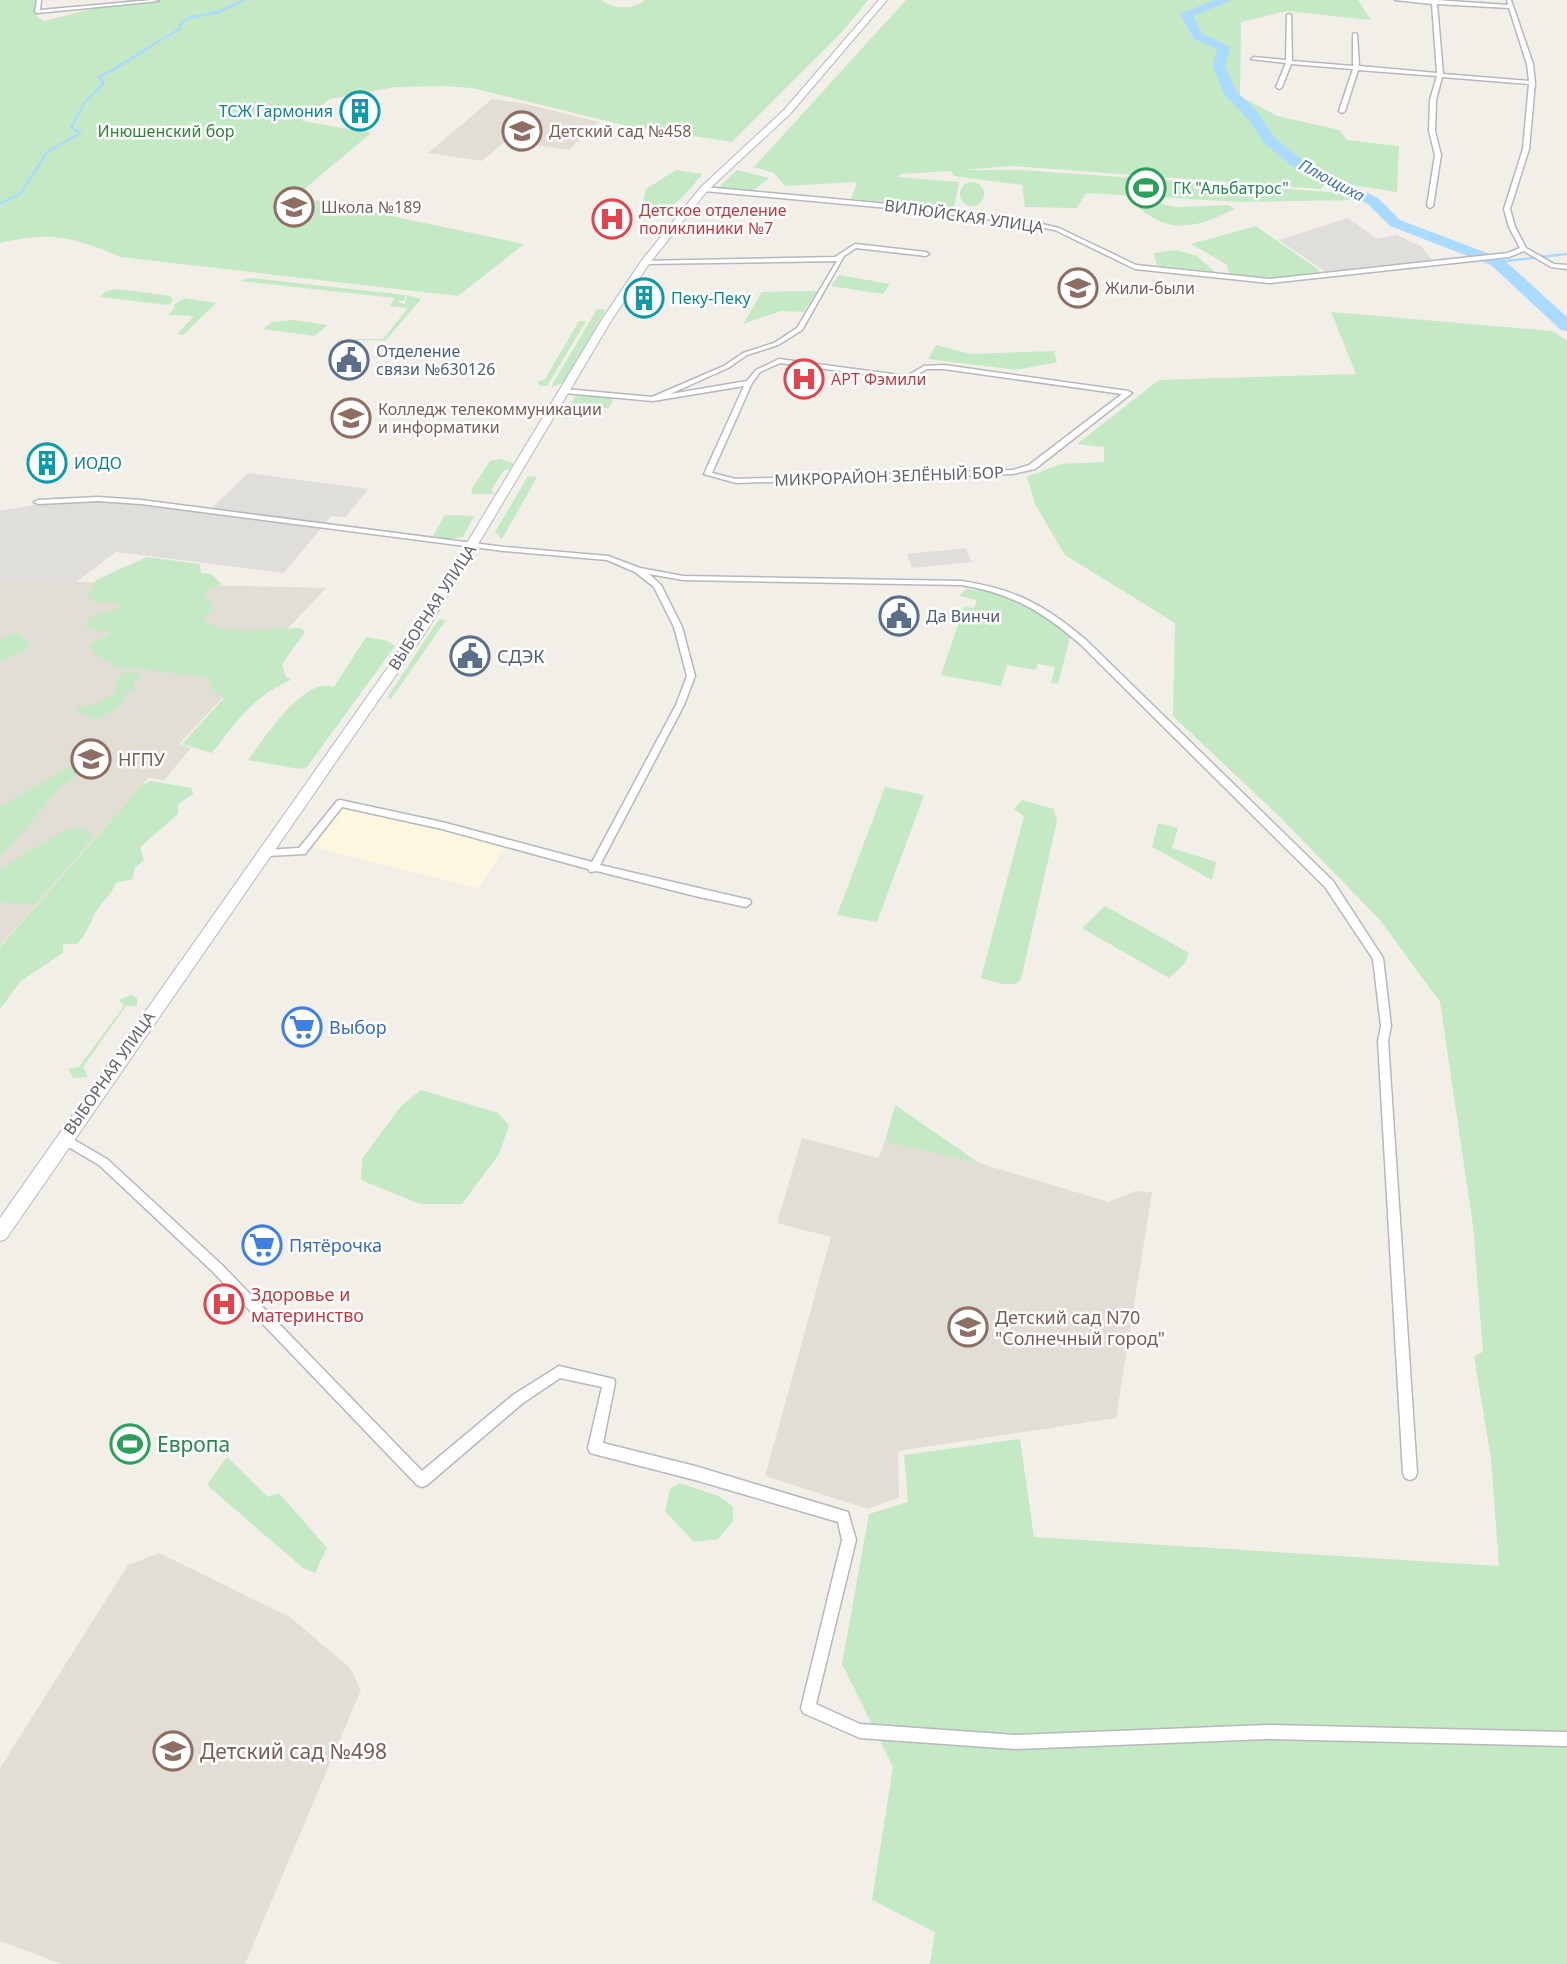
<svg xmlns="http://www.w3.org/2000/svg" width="1567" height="1964" font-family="'Noto Sans',sans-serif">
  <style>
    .commercial { fill: #fef7e0 }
    .industrial { fill: #e0deda }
    .education { fill: #e1ded6 }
    .green { fill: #c5e8c5 }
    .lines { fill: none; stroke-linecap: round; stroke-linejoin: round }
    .stream { stroke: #aadaff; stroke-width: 2.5 }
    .river { fill: #aadaff; fill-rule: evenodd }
    .minor-casing { stroke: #b5b8bc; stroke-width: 3 }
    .secondary-casing { stroke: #b6babf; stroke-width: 2 }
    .minor { fill: #fff; fill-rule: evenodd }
    .secondary { fill: #fff; fill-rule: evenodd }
    .labels { text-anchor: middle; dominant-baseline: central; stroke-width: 5; stroke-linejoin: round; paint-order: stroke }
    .far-culture-label { font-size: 16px; fill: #0d838f; stroke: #fff; text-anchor: start }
    .far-park-label { font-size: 16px; fill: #348238; stroke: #fff }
    .far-education-label { font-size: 16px; fill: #785e54; stroke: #fff; text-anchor: start }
    .far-water-label { font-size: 16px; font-style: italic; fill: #4174aa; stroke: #fff }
    .far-leisure-label { font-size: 16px; fill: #27864d; stroke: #fff; text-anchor: start }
    .far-health-label { font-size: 16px; fill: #be3a42; stroke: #fff; text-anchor: start }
    .far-street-label { font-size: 16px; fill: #5f6368; stroke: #fff }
    .far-service-label { font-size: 16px; fill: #4e5e75; stroke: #fff; text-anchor: start }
    .service-label { font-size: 18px; fill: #4e5e75; stroke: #fff; text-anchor: start }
    .education-label { font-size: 18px; fill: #785e54; stroke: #fff; text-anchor: start }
    .shop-label { font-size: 18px; fill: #366cbe; stroke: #fff; text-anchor: start }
    .health-label { font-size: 18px; fill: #be3a42; stroke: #fff; text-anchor: start }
    .near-leisure-label { font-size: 21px; fill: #27864d; stroke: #fff; text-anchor: start }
    .near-education-label { font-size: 21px; fill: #785e54; stroke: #fff; text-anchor: start }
  </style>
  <rect width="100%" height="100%" fill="#f1efe8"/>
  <path class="commercial" d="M340,803L507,843L479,888L308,846Z"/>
  <path class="industrial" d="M1348,218L1377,239L1396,235L1421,246L1432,260L1330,275L1279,240Z
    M248,473L368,489L346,517L331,516L284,573L116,552L76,582L0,580V511L62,500L98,499L208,512Z
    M966,548L972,562L912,568L907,554Z"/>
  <path class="education" d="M492,99L526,104L599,122L569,150L507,140L482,161L428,153Z
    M0,580L326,588L179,744L191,748L164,780L148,778L0,946Z
    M802,1138L878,1158L885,1142L979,1163L1109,1202L1135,1191L1152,1192L1116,1418L898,1451L899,1497L868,1509L765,1476L831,1237L777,1223Z
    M159,1553L290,1617L350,1668L361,1690L245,1964H62L0,1941V1768L128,1565Z"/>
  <path class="green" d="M0,0H39L37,17L44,21L128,0H601C613,9 633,10 645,0H868L841,33L732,142L623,125L472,88L445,86L395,87L330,99L302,121L371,133L296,196L524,244L458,296L121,257C73,237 52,231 0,243Z
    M906,0H1358L1371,20L1287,11L1241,22L1240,96L1277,116L1339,130L1347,140L1399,146L1397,192L1327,181L1321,189L1013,166L961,170H1022L1356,194L1357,200L1242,202L1086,193L1077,208L1025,207L1022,185L954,176L951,171L901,174L898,177L959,182L954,208L851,199L857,182L785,186L774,173L754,167Z
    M676,170L703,174C682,197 676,212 642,209L646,189Z
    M737,170L769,178L753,191L718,188Z
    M960 194a12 12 0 1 1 24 0a12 12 0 1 1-24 0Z
    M1140,199L1176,207L1228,205L1235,209C1194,229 1167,236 1131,201Z
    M1256,226L1319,270L1317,274L1269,278L1230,274L1226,264L1191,244Z
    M1176,250L1197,256L1215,272L1157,265L1153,253Z
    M839,275L890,284L883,294L831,286Z
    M251,278L405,295V300L397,302L405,304L407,295L421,299L386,340H356L353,339H383L408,308L390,306L395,298L240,281Z
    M117,289L171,296L173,302L167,305L100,297L106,291Z
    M817,291L804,312L781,311L743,324L762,292Z
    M185,298L216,303L183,335L177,334L194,316L168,315L175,307L173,305Z
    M597,309L606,310L563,383L551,387Z
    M1331,312L1553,331L1567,341V1964H930L935,1932L872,1900L893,1767L842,1664L869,1514L908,1502L904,1455L1020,1439L1034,1537L1499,1566L1491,1458L1474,1356L1483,1352L1473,1226L1440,1002L1380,920L1279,816L1173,716L1175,623L1065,555L1035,504L1027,477L1061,464L1104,462V447L1077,444L1159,380L1356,374Z
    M293,320L328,325L314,336L263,329L272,322Z
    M579,321H586L547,386H540L537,382L545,379Z
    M936,345L971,354L1054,351L1057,362L1016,370L928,359Z
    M583,394L610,397L613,398L610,407L564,419L575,397Z
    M501,459L514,464L510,469L504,470L491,490L496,494H473L471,490L490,461Z
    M528,476L537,477L502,539L495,532Z
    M445,515L474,516L463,537L449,539L433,536Z
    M147,557L200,564L201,573L211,574L222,584L204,591L212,609L204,617C214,639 278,628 300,628L305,632L282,664L286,677L291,680C252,697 237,721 212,753L182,744L224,698L212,689L207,677L114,666L92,652L90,644L110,635L109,631H96L86,626L90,618L119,608L122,603L99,602L87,596L96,580Z
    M966,589C1003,592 1037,606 1065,631L1070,637L1058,684L1051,683L1055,667L1038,664L1036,670L1007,665L1001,686L941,675L964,607L974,608L977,600L959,596Z
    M439,619L446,620L391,699L387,698Z
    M16,632L32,645L0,662V640Z
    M366,637L388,641L395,646L307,767L299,769L248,760C265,738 303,676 334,687Z
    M126,671L139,673L142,677L133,682L135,689L127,691C124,705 108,713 97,720L74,710C90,701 107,706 118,687L116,681Z
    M77,762L76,775L58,790L0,858V807Z
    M151,781L192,788L193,794L178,804V814L140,847L144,860L135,868L133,879L116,883C111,896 100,903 94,915C89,926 86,934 77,944H63V953L21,981L0,1009V947L142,785Z
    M885,787L924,795L877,922L837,915Z
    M1022,800L1054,809L1057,821L1021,979L1016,984H1003L981,978L1024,816L1014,809Z
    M1158,823L1178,828L1172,848L1216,862L1212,880L1152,847Z
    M81,828L94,836L34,905L0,902V869L66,830Z
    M1105,906L1189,953L1185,963L1169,978L1082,928Z
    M131,995L137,998V1006H126L83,1067L88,1077L73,1078L68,1069L79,1067L124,1006L119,1000Z
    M421,1090L498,1113L509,1125L499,1154L462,1204H420L361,1180L362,1159L401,1106Z
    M895,1105L979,1163L885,1142Z
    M227,1457L268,1497L279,1493L327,1548L315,1573L303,1568L207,1485Z
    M680,1483L718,1496L733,1506V1521L718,1539L694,1542L665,1511L670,1489Z"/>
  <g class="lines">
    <path class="stream" d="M0,204L21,193L47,152L81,133L71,127L86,101L104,83L99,77C128,63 151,44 180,29L179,25L189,18L219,12L244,0
      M1497,262L1567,254"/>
    <path class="river" d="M1215,0H1232L1193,16L1203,34L1230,47L1225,66L1237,92L1258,113L1275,138L1301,159L1378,198L1400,220L1503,259L1567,317V331L1561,330L1491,265L1390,226L1368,204L1291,165L1265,144L1248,119L1224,94L1213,66L1217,49L1194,39L1180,14Z"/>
    <g class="minor-casing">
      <path id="minor" d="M37,0H41L40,10L152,0L159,1L37,13L35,12Z
        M1395,0H1436L1508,5L1507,0H1511L1533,64L1535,83L1529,149L1510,209L1515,227L1526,248L1554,264L1567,265V269L1551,267L1524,251L1509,257L1269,283L1135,269L1055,230L1025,224L931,212L704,191L701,189L704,187L931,208L1025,220L1059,228L1136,265L1269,279L1508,253L1520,248L1509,227L1504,209L1523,149L1529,84L1442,77L1436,100L1435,131L1441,155L1433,206L1430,208L1427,206L1435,155L1429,131L1430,100L1437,76L1358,70L1345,111L1342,113L1339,111L1353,69L1291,64L1282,87L1279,89L1276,87L1286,63L1251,59L1254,57L1286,60L1287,15L1289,14L1291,15L1292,61L1353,66V34L1355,33L1357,34L1359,66L1437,73L1432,4ZM1437,4L1509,8L1527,64L1529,81L1443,74Z
        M855,244L926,252L929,254L926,256L856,248L844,256L802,330L778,345L747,355L728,368L670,394L747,381L756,370L779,359L907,376L924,366L944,365L1128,391L1132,393L1035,469L1013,474L736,483L704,474L744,386L653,401L565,393L561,391L565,389L652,397L724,366L743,353L774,343L797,328L837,261L645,264L642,262L643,261L835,257ZM780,363L908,380L927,369H944L1122,394L1029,465L1013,470L736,479L712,473L752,383L760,372Z
        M98,497L141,500L504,547L608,556L640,568L683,576L961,581C1015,589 1045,605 1086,640L1333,881L1383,958L1391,1026L1388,1041L1417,1473L1415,1478L1410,1480L1405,1478L1403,1473L1378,1041L1381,1026L1373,959L1325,887L1080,644C1042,611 1011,593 961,585L683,580L649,574L661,585L682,627L695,676L684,705L600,865L750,900L751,903L746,907L695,896L597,871L590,872L588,869L442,829L342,807L305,854L267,856L264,854L262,852L264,850L299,848L337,801L340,800L442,822L592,862L676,705L687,676L674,627L654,587L635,572L607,560L504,551L141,504L98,501L38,504L34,502L38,500Z
        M64,1134L107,1159L221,1264L422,1471L513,1395L559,1366L614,1379L615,1383L603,1443L695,1466L848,1512L856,1540L816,1704L860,1724L1015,1735L1267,1725L1567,1732V1746L1267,1739L1015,1749L860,1738L803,1713L801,1708L842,1540L838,1522L695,1480L590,1453L588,1448L602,1387L560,1378L523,1403L427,1485L422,1487L417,1485L213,1272L99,1165L60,1142L58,1139L60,1136Z"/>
    </g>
    <g class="secondary-casing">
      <path id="secondary" d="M879,0H887L790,114L707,191L649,264L611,321L427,630L6,1239L0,1241V1218L415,629L601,321L642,260L701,187L784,110Z"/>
    </g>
    <use href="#minor" class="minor"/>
    <use href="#secondary" class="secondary"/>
  </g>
  <defs>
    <g id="building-ring" transform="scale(2.0125)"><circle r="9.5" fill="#fff" stroke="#0f9aa8" stroke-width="1.5"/><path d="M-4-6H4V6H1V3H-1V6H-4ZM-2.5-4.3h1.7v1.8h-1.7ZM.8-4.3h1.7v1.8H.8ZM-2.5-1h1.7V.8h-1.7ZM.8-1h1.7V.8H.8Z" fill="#0f9aa8"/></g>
    <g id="school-ring" transform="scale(2.0125)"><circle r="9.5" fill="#fff" stroke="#8d6e63" stroke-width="1.5"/><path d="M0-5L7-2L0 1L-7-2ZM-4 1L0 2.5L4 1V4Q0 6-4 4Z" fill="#8d6e63"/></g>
    <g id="stadium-ring" transform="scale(2.0125)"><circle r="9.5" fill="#fff" stroke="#2e9e5b" stroke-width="1.5"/><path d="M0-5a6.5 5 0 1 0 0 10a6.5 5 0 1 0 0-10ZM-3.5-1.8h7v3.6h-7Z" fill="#2e9e5b"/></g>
    <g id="hospital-ring" transform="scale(2.0125)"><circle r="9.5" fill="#fff" stroke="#e0444e" stroke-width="1.5"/><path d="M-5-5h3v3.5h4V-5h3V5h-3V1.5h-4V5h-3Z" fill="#e0444e"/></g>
    <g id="civic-ring" transform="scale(2.0125)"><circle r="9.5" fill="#fff" stroke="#5c6f8a" stroke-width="1.5"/><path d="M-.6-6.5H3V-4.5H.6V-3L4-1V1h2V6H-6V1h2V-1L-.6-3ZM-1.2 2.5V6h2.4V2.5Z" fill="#5c6f8a"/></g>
    <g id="university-ring" transform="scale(2.0125)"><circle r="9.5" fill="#fff" stroke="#8d6e63" stroke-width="1.5"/><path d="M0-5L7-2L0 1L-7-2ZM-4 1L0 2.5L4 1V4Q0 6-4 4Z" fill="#8d6e63"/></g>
    <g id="supermarket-ring" transform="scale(2.0125)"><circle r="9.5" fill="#fff" stroke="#3f7fe0" stroke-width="1.5"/><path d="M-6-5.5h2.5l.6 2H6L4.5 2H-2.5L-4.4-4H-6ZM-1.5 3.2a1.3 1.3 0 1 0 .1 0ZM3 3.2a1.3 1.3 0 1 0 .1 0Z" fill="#3f7fe0"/></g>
  </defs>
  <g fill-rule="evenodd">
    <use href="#building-ring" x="360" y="111"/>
    <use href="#school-ring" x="522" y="131"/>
    <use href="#stadium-ring" x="1146" y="188"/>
    <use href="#school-ring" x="294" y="207"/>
    <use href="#hospital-ring" x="612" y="219"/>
    <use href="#school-ring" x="1078" y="288"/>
    <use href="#building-ring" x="644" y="298"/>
    <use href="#civic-ring" x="349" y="360"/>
    <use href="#hospital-ring" x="804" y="379"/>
    <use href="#university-ring" x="351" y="418"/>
    <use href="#building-ring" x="47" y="463"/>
    <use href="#civic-ring" x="899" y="616"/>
    <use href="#civic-ring" x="470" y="656"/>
    <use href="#university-ring" x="91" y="759"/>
    <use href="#supermarket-ring" x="302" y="1027"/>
    <use href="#supermarket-ring" x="262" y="1245"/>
    <use href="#hospital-ring" x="224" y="1304"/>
    <use href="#school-ring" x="968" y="1327"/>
    <use href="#stadium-ring" x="130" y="1444"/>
    <use href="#school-ring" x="173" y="1751"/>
  </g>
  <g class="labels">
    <g class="far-culture-label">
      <text x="333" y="111" text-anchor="end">ТСЖ Гармония</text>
      <text x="671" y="298">Пеку-Пеку</text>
      <text x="74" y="463">ИОДО</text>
    </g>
    <g class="far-park-label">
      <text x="166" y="131">Инюшенский бор</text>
    </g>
    <g class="far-education-label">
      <text x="549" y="131">Детский сад №458</text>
      <text x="321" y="207">Школа №189</text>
      <text x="1105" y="288">Жили-были</text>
      <text x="378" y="409">Колледж телекоммуникации<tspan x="378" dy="18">и информатики</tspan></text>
    </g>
    <g class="far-water-label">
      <text transform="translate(1332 180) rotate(28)">Плющиха</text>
    </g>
    <g class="far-leisure-label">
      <text x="1173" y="188">ГК "Альбатрос"</text>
    </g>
    <g class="far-health-label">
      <text x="639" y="210">Детское отделение<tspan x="639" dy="18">поликлиники №7</tspan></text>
      <text x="831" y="379">АРТ Фэмили</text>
    </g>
    <g class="far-street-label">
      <text transform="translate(964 216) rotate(8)">ВИЛЮЙСКАЯ УЛИЦА</text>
      <text transform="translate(889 476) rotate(-2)">МИКРОРАЙОН ЗЕЛЁНЫЙ БОР</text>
      <text transform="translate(432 607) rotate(-57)">ВЫБОРНАЯ УЛИЦА</text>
      <text transform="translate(109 1073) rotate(-55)">ВЫБОРНАЯ УЛИЦА</text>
    </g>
    <g class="far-service-label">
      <text x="376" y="351">Отделение<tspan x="376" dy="18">связи №630126</tspan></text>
      <text x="926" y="616">Да Винчи</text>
    </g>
    <g class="service-label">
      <text x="497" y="656">СДЭК</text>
    </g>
    <g class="education-label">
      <text x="118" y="759">НГПУ</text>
      <text x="995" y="1317">Детский сад N70<tspan x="995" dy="21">"Солнечный город"</tspan></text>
    </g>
    <g class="shop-label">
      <text x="329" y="1027">Выбор</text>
      <text x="289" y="1245">Пятёрочка</text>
    </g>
    <g class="health-label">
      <text x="251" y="1294">Здоровье и<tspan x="251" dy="21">материнство</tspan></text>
    </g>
    <g class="near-leisure-label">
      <text x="157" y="1444">Европа</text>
    </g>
    <g class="near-education-label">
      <text x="200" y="1751">Детский сад №498</text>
    </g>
  </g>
</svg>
